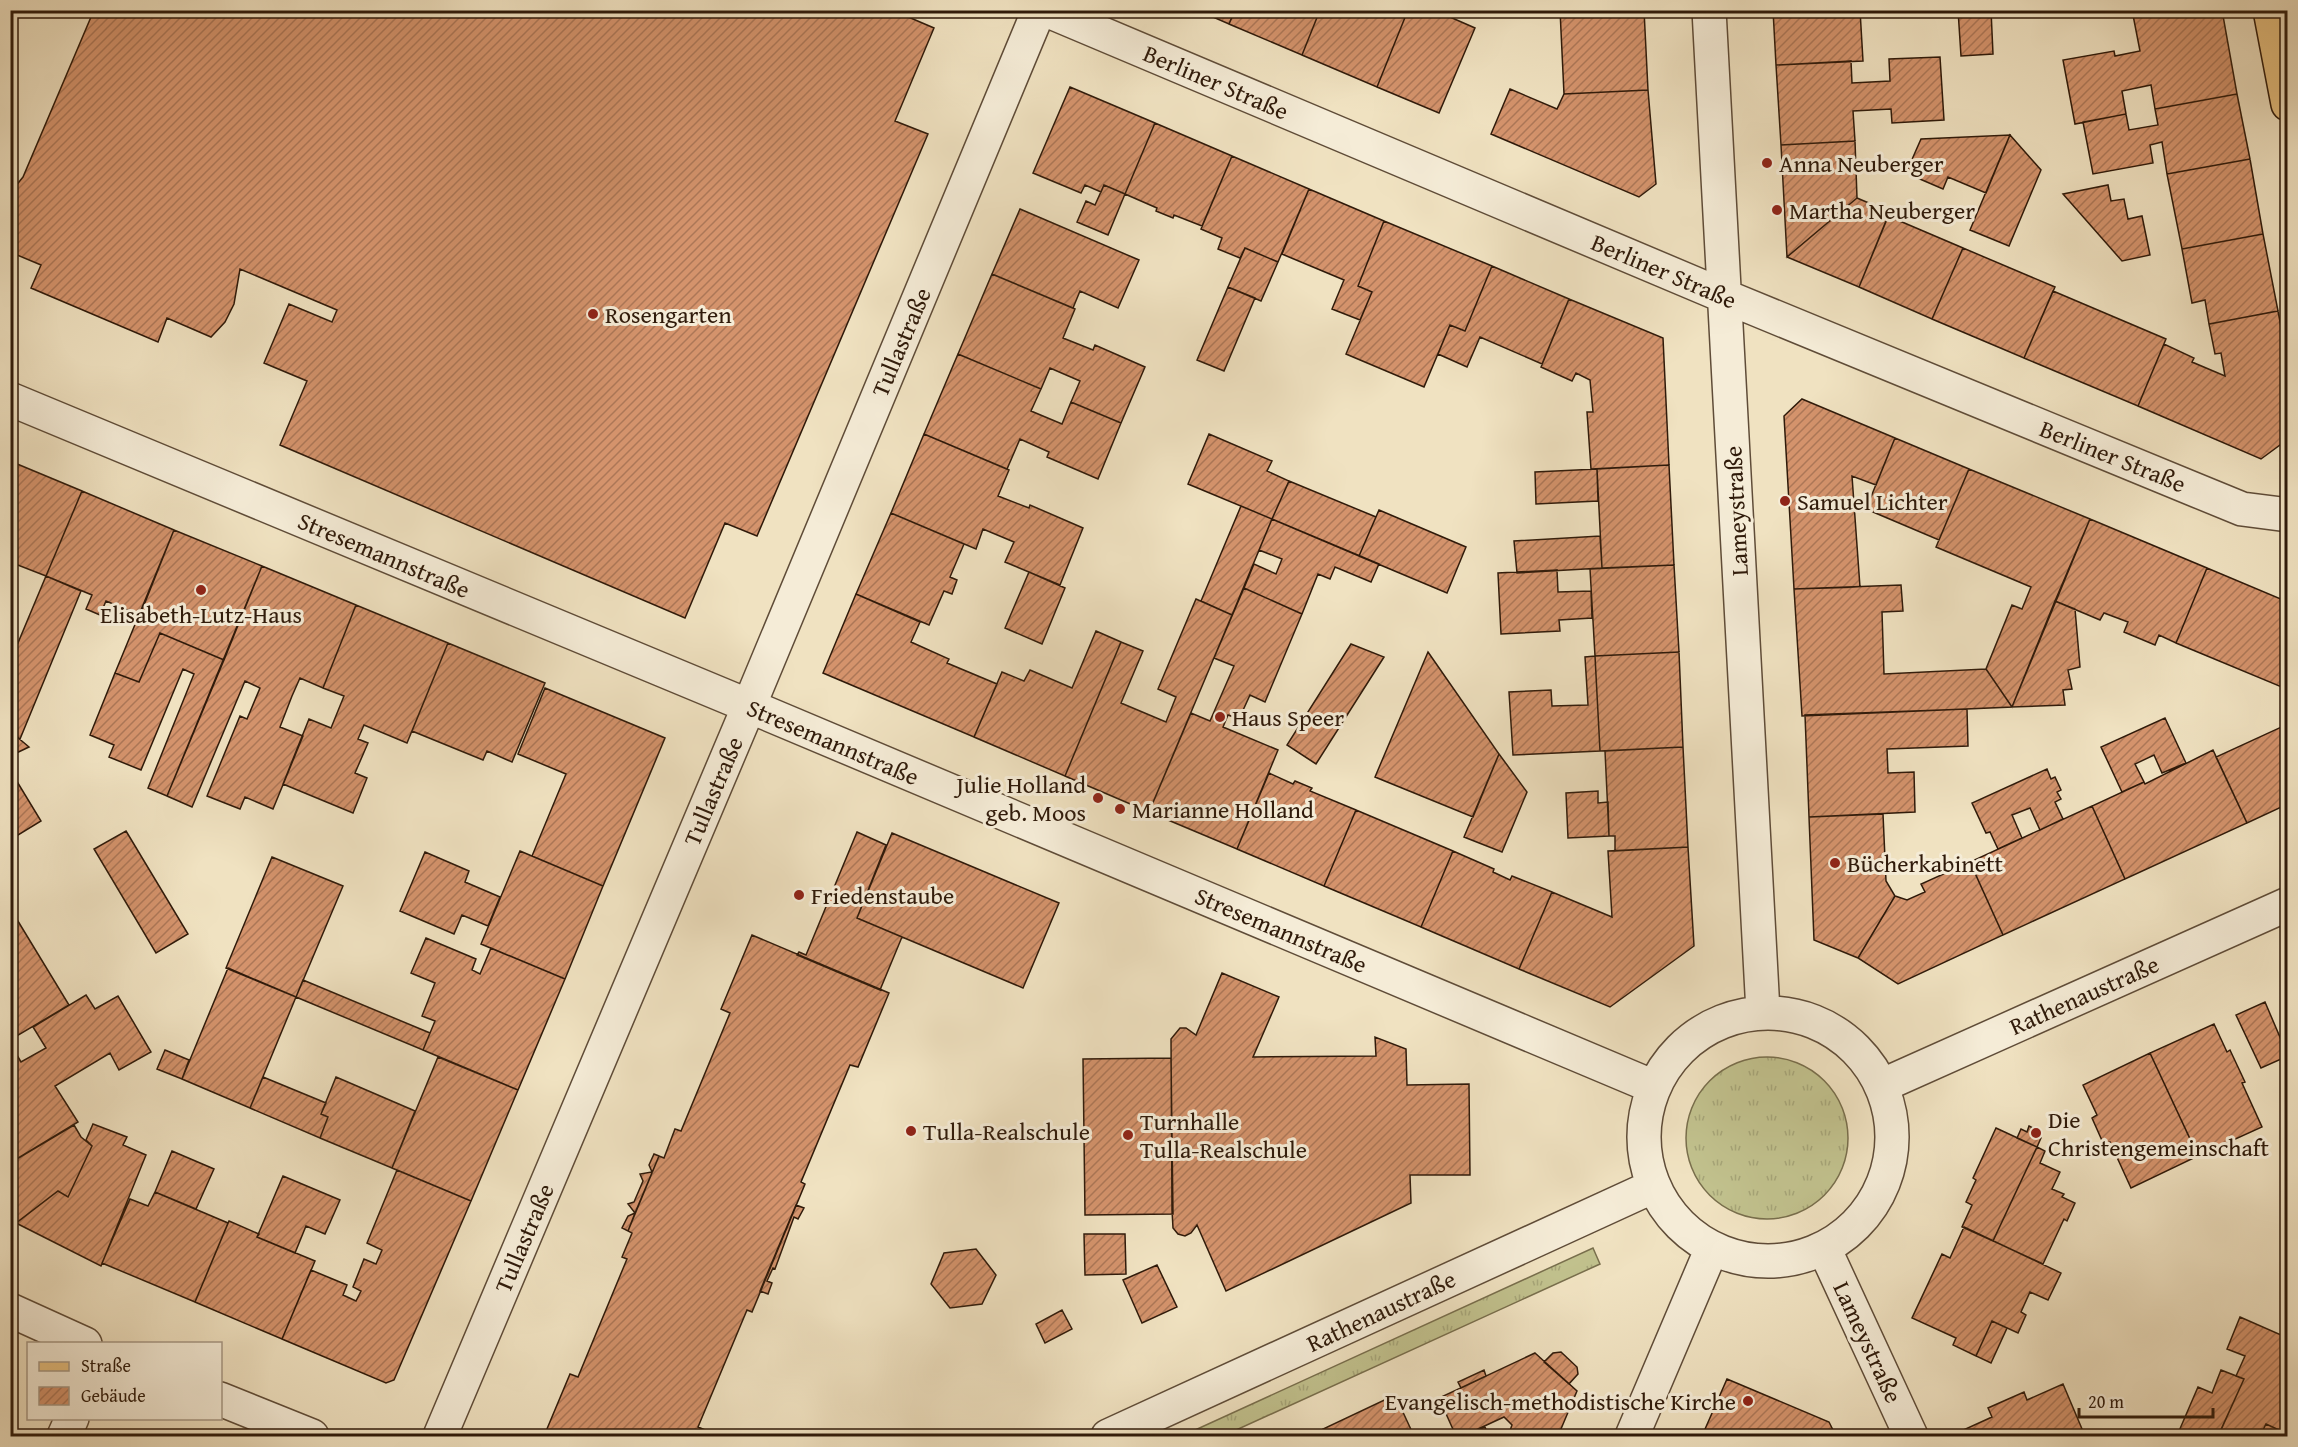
<svg xmlns="http://www.w3.org/2000/svg" width="2298" height="1447" font-family="'Gentium Book Plus',serif">
  <style>
    .grass { fill: url(#grass-tufts); stroke: #786e4c; stroke-width: 1.5 }
    .building { fill: url(#building-hatch); stroke: #2f1a0a; stroke-width: 1.5 }
    .lines { fill: none; stroke-linecap: round; stroke-linejoin: round }
    .minor-casing { stroke: #5f4c38; stroke-width: 36 }
    .major-casing { stroke: #2f1a0a; stroke-width: 36 }
    .minor { stroke: #f5ecd7; stroke-width: 33 }
    .major { stroke: #e8c180; stroke-width: 33 }
    .poi-dot { fill: #8f2418; stroke: #f5ecd7; stroke-width: 2 }
    .labels { text-anchor: middle; dominant-baseline: central; stroke-width: 6; stroke-linejoin: round; paint-order: stroke }
    .street-label { font-size: 24px; fill: #2f1a0a; stroke: #f5ecd7 }
    .poi-label { font-size: 24px; fill: #2f1a0a; stroke: #f5ecd7; text-anchor: start }
  </style>
  <defs>
    <pattern id="grass-tufts" width="24" height="20" patternUnits="userSpaceOnUse" patternTransform="scale(1.5)"><rect width="24" height="20" fill="#c1c18d"/><path d="M3 7l-1-3M5 7V3M7 7l1-3M15 17l-1-3M17 17v-4M19 17l1-3" fill="none" stroke="#a6a578"/></pattern>
    <pattern id="building-hatch" width="6" height="6" patternUnits="userSpaceOnUse" patternTransform="scale(1.5)"><rect width="6" height="6" fill="#d4936c"/><path d="M-1 1l2-2M0 6l6-6M5 7l2-2" fill="none" stroke="#ac7757"/></pattern>
  </defs>
  <rect width="100%" height="100%" fill="#f0e2c1"/>
  <filter id="stains"><feTurbulence type="fractalNoise" baseFrequency=".00333" numOctaves="4"/><feColorMatrix values="0 0 0 0 .2 0 0 0 0 .09 0 0 0 0 .02 0 0 0 .5 -.17"/></filter>
  <radialGradient id="worn" r=".72"><stop offset=".6" stop-color="#630" stop-opacity="0"/><stop offset="1" stop-color="#630" stop-opacity=".3"/></radialGradient>
  <path class="grass" d="M1686 1138a81 81 0 1 1 162 0a81 81 0 1 1-162 0Z
    M1593,1248L1600,1264L1223,1436H1182Z"/>
  <path class="building" d="M94,10H892L934,28L895,121L928,134L757,536L725,523L685,618L280,445L307,381L264,363L289,304L332,322L337,310L240,269L234,304L225,322L211,337L167,318L158,342L31,288L41,265L10,252V193L23,177Z
    M1197,10H1235L1229,24Z
    M1235,10H1320L1302,55L1229,24Z
    M1320,10H1408L1377,87L1302,55Z
    M1408,10H1434L1475,28L1439,113L1377,87Z
    M1560,10H1644L1648,90L1564,94Z
    M1773,10H1860L1863,61L1776,65Z
    M1958,10H1991L1993,54L1961,56Z
    M2132,10H2222L2237,94L2155,109L2151,85L2122,91L2126,114L2075,124L2063,60L2114,51L2115,56L2140,51Z
    M1940,57L1944,120L1892,123L1891,109L1853,111L1855,141L1781,145L1776,65L1851,61L1852,83L1890,81L1889,59Z
    M1070,87L1155,123L1125,194L1104,185L1101,192L1085,185L1081,193L1033,173Z
    M1510,89L1557,109L1564,94L1648,90L1656,184L1639,197L1491,134Z
    M2237,94L2250,159L2167,174L2162,142L2150,145L2153,163L2093,174L2083,122L2126,114L2129,130L2158,125L2155,109Z
    M1155,123L1232,156L1202,226L1174,215L1173,218L1156,211L1157,208L1125,194Z
    M2010,135L2041,170L2009,246L1970,230Z
    M2010,135L1986,193L1948,177L1943,189L1906,173L1921,139Z
    M1855,141L1857,198L1787,257L1781,145Z
    M1232,156L1309,189L1278,262L1245,248L1240,258L1218,249L1222,238L1201,229Z
    M2250,159L2263,234L2182,249L2167,174Z
    M1104,185L1125,194L1108,235L1077,222L1086,201L1095,205Z
    M2108,185L2111,201L2124,199L2128,219L2142,216L2150,255L2122,261L2063,194Z
    M1309,189L1384,221L1358,286L1372,292L1360,320L1332,309L1344,280L1282,254Z
    M1857,198L1890,212L1859,287L1787,257Z
    M1020,209L1139,260L1118,308L1080,291L1073,308L992,274Z
    M1888,216L1963,248L1932,319L1859,287Z
    M1384,221L1492,266L1465,331L1450,325L1424,387L1346,354L1372,292L1358,286Z
    M2263,234L2278,311L2209,324L2205,300L2192,303L2182,249Z
    M1245,248L1278,262L1261,301L1228,287Z
    M1963,248L2055,287L2024,358L1932,319Z
    M1492,266L1569,299L1542,364L1480,337L1467,367L1438,354L1450,325L1465,331Z
    M992,274L1075,309L1063,338L1093,350L1095,345L1145,367L1121,423L1071,402L1080,381L1050,368L1041,389L958,354Z
    M1228,287L1255,298L1224,371L1197,360Z
    M2053,291L2166,339L2138,406L2024,358Z
    M1569,299L1663,338L1669,465L1591,469L1587,412H1593L1590,380L1576,373L1572,381L1541,367Z
    M2278,311L2288,364V439L2261,459L2138,406L2164,344L2194,358L2192,362L2225,376L2221,353L2215,354L2209,324Z
    M958,354L1041,389L1031,411L1062,424L1071,402L1121,423L1098,479L1047,457L1049,452L1020,439L1007,469L924,434Z
    M1802,399L1895,438L1876,485L1852,476L1860,587L1794,589L1784,416Z
    M924,434L1009,470L998,496L1029,508L1030,505L1083,528L1060,585L1005,562L1014,542L983,529L976,549L891,513Z
    M1209,434L1272,461L1267,471L1289,481L1272,519L1188,484Z
    M1895,438L1969,469L1939,540L1866,509Z
    M10,461L82,491L46,576L10,562Z
    M1669,465L1674,565L1602,568L1597,469Z
    M1597,469L1598,501L1536,504L1535,472Z
    M1969,469L2090,519L2012,707L1986,669L2012,605L2022,609L2031,587L1936,547Z
    M1289,481L1376,517L1359,556L1272,519Z
    M82,491L174,530L140,615L106,601L100,615L86,609L92,595L46,576Z
    M1241,506L1272,519L1232,615L1201,601Z
    M1379,510L1466,547L1447,593L1359,556Z
    M891,513L964,544L950,577L957,580L952,594L944,591L929,625L856,594Z
    M1272,519L1379,564L1371,582L1335,567L1330,579L1318,574L1302,614L1244,588L1254,564L1276,574L1282,559L1259,550Z
    M2090,519L2207,568L2176,643L2159,635L2155,645L2124,632L2128,622L2104,613L2100,620L2055,601Z
    M174,530L262,566L224,660L160,633L139,682L115,673Z
    M1600,536L1602,568L1517,573L1514,541Z
    M1674,565L1679,652L1595,656L1590,569Z
    M262,566L356,605L323,688L300,678L292,696L280,727L303,736L273,809L245,797L240,809L207,796L240,716L247,719L260,688L245,681L192,807L167,796Z
    M2207,568L2288,602V697L2282,687L2176,643Z
    M1557,570L1558,592L1591,591L1592,618L1559,620L1560,631L1501,634L1498,573Z
    M1029,572L1065,588L1042,644L1005,628Z
    M46,576L81,591L20,739L10,731V662Z
    M1901,585L1903,611L1882,612L1884,674L1986,669L2012,707L1802,716L1794,589Z
    M1244,588L1302,614L1265,702L1250,695L1239,719L1228,715L1223,727L1278,750L1237,849L1149,812L1191,713L1210,721L1234,666L1214,658Z
    M856,594L920,622L911,642L949,659L947,663L997,684L974,737L823,673Z
    M1196,599L1232,615L1149,812L1065,776L1121,642L1143,651L1121,703L1166,722L1176,697L1158,689Z
    M2055,601L2075,609L2080,667L2068,670L2072,689L2063,690L2065,705L2012,707Z
    M356,605L448,643L407,743L364,725L358,739L368,743L355,773L367,778L353,813L283,784L309,719L331,728L344,696L323,688Z
    M1096,631L1121,642L1065,776L974,737L1002,672L1024,681L1030,670L1072,688Z
    M160,633L224,660L167,796L148,788L194,674L183,669L141,770L109,757L114,745L90,735L115,673L139,682Z
    M448,643L545,683L512,762L487,751L483,760L412,731Z
    M1351,644L1384,657L1316,764L1287,745Z
    M1428,652L1499,754L1473,817L1375,777Z
    M1679,652L1683,747L1600,751L1595,656Z
    M1595,656L1600,751L1513,755L1509,692L1551,690L1552,706L1588,705L1585,657Z
    M545,688L665,738L603,886L532,856L566,774L518,754Z
    M1967,709L1968,746L1887,749L1888,773L1914,772L1915,812L1809,817L1805,715Z
    M2165,718L2186,763L2162,773L2154,755L2135,764L2144,782L2122,792L2101,747Z
    M2288,724V804L2247,823L2216,757Z
    M10,731L29,747L10,756Z
    M1683,747L1688,847L1615,851V836H1609L1605,751Z
    M2213,750L2247,823L2125,879L2092,806L2144,782L2145,784Z
    M1499,754L1527,792L1502,852L1464,837Z
    M2047,769L2051,779L2055,777L2061,790L2057,792L2061,799L2055,802L2063,819L2040,830L2030,808L2012,815L2022,838L1998,849L1990,832L1986,833L1972,803Z
    M10,770L41,821L10,840Z
    M1269,773L1293,784L1295,781L1312,788L1310,791L1356,810L1324,886L1237,849Z
    M1598,791V803L1608,802L1609,836L1568,838L1566,793Z
    M2092,806L2125,879L2003,935L1970,862Z
    M1356,810L1453,851L1421,927L1324,886Z
    M1883,814L1886,881L1895,896L1858,958L1814,940L1809,817Z
    M126,831L188,934L156,953L94,849Z
    M857,832L886,845L857,918L902,937L880,990L797,955L799,952L806,955Z
    M892,833L1059,903L1023,988L857,918Z
    M1688,847L1694,946L1610,1007L1519,969L1552,892L1612,917L1608,851Z
    M520,851L603,886L565,979L481,944Z
    M1453,851L1494,869L1493,872L1510,880L1512,876L1552,892L1519,969L1421,927Z
    M425,852L469,871L465,882L500,897L488,926L462,915L454,934L400,911Z
    M272,857L343,886L296,997L226,968Z
    M1970,862L2003,935L1898,984L1858,958L1895,896L1907,900L1925,892L1921,884Z
    M10,908L69,1005L10,1040Z
    M752,935L889,993L858,1067L850,1065L801,1182L805,1184L752,1312L747,1310L698,1427L705,1430L702,1436H544L570,1374L578,1377L627,1259L622,1257L632,1233L628,1231L659,1156L664,1158L675,1129L681,1131L730,1013L721,1009Z
    M426,938L476,959L472,970L480,974L491,948L565,979L518,1090L423,1050L435,1021L422,1016L435,983L411,973Z
    M228,968L296,997L250,1108L182,1079Z
    M1222,973L1279,997L1253,1057L1376,1056L1375,1037L1406,1049L1407,1085L1469,1084L1470,1175H1410L1411,1203L1226,1291L1197,1225L1191,1233L1185,1236L1178,1234L1173,1228L1172,1210L1171,1039L1180,1028H1186L1196,1035Z
    M303,980L430,1033L423,1050L296,997Z
    M86,995L95,1009L118,996L151,1052L119,1070L110,1053L55,1086L78,1122L10,1163V1043L21,1062L46,1048L33,1027Z
    M2265,1002L2288,1056L2261,1068L2236,1015Z
    M2214,1024L2227,1052L2230,1050L2245,1082L2242,1083L2262,1127L2198,1156L2150,1053Z
    M165,1050L189,1060L182,1079L157,1069Z
    M2150,1053L2198,1156L2131,1188L2110,1142L2104,1145L2092,1118L2097,1115L2083,1085Z
    M438,1057L518,1090L471,1201L392,1168Z
    M1171,1058L1173,1214L1085,1215L1083,1059Z
    M263,1077L326,1103L321,1114L328,1117L320,1138L250,1108Z
    M336,1077L415,1111L392,1168L320,1138L328,1117L321,1114Z
    M93,1124L127,1137L123,1145L146,1155L101,1266L16,1223L58,1191L68,1197L92,1146L86,1140Z
    M74,1125L81,1137L92,1146L68,1197L58,1191L16,1223L10,1212V1163Z
    M2029,1126L2039,1131L2036,1136L2041,1138L2037,1147L2017,1138L2021,1129L2027,1132Z
    M1996,1128L2037,1147L1993,1241L1962,1227L1972,1205L1966,1202L1976,1180L1973,1178Z
    M2037,1147L2045,1151L2040,1163L2060,1172L2052,1189L2064,1194L2062,1197L2075,1203L2067,1221L2064,1219L2043,1264L1993,1241Z
    M172,1151L214,1169L196,1209L155,1192Z
    M654,1154L659,1156L635,1213L628,1204L634,1202L643,1181L640,1174L652,1172L649,1165Z
    M397,1170L471,1201L394,1380L386,1383L282,1339L311,1270L347,1285L343,1295L356,1301L361,1291L353,1287L364,1259L376,1264L382,1250L367,1243Z
    M283,1176L340,1200L325,1234L306,1226L295,1253L257,1237Z
    M155,1192L228,1223L195,1302L102,1263L130,1199L148,1206Z
    M796,1205L804,1208L798,1219L794,1217L775,1269L773,1268L767,1281L772,1283L768,1294L760,1291Z
    M635,1213L628,1231L622,1228L628,1216Z
    M229,1221L259,1234L257,1237L315,1261L282,1339L195,1302Z
    M1964,1227L2061,1273L2048,1300L2030,1292L2021,1312L2026,1315L2018,1333L1992,1321L1976,1356L1953,1345L1956,1338L1912,1318L1942,1254L1950,1258Z
    M1084,1234H1125L1126,1274L1085,1275Z
    M976,1249L996,1275L982,1304L950,1308L931,1284L944,1253Z
    M1157,1265L1177,1307L1142,1323L1123,1280Z
    M1062,1310L1072,1329L1045,1343L1036,1324Z
    M2240,1317L2288,1338V1434L2266,1424L2260,1436H2237L2221,1430L2244,1379L2236,1376L2245,1356L2227,1349Z
    M1992,1321L2007,1328L1991,1363L1976,1356Z
    M1561,1352L1577,1367L1578,1374L1569,1384L1544,1362L1553,1353Z
    M1535,1353L1577,1391L1558,1436H1508L1512,1425L1504,1417L1463,1436H1456L1439,1398Z
    M1484,1370L1486,1376L1461,1388L1458,1382Z
    M2221,1370L2244,1379L2218,1436H2191L2179,1431L2198,1387L2212,1393Z
    M1727,1379L1829,1422L1836,1436H1702Z
    M2063,1384L2085,1436H1964L1961,1431L1992,1417L1988,1408L2024,1392L2027,1400Z
    M1395,1395L1414,1436H1327L1323,1429Z
    M2266,1424L2288,1434V1436H2260Z
    M1485,1427L1487,1432L1478,1436H1463Z"/>
  <g class="lines">
    <g class="minor-casing">
      <path id="minor" d="M1046,10L1724,296L2198,491L2242,509L2288,515
        M1709,10L1763,1012
        M10,399L749,706L1654,1087
        M1644 1137a124 124 0 1 1 248 0a124 124 0 1 1-248 0Z
        M1881,1086L2288,904
        M1824,1248L1911,1436
        M10,1310L85,1344
        M220,1399L312,1436
        M64,1436L72,1418
        M440,1436L749,706L1039,10
        M1108,1436L1654,1186
        M1632,1436L1712,1248"/>
    </g>
    <g class="major-casing">
      <path id="major" d="M2270,10L2288,104"/>
    </g>
    <use href="#minor" class="minor"/>
    <use href="#major" class="major"/>
  </g>
  <g class="poi-dot">
    <circle cx="1767" cy="163" r="6"/>
    <circle cx="1777" cy="210" r="6"/>
    <circle cx="593" cy="314" r="6"/>
    <circle cx="1785" cy="501" r="6"/>
    <circle cx="201" cy="590" r="6"/>
    <circle cx="1220" cy="717" r="6"/>
    <circle cx="1098" cy="798" r="6"/>
    <circle cx="1120" cy="809" r="6"/>
    <circle cx="1835" cy="863" r="6"/>
    <circle cx="799" cy="895" r="6"/>
    <circle cx="911" cy="1131" r="6"/>
    <circle cx="2036" cy="1133" r="6"/>
    <circle cx="1128" cy="1135" r="6"/>
    <circle cx="1748" cy="1401" r="6"/>
  </g>
  <g class="labels">
    <g class="street-label">
      <text transform="translate(1216 82) rotate(23)">Berliner Straße</text>
      <text transform="translate(1664 271) rotate(23)">Berliner Straße</text>
      <text transform="translate(901 342) rotate(-67)">Tullastraße</text>
      <text transform="translate(2113 456) rotate(22)">Berliner Straße</text>
      <text transform="translate(1736 511) rotate(-93)">Lameystraße</text>
      <text transform="translate(384 555) rotate(23)">Stresemannstraße</text>
      <text transform="translate(833 742) rotate(23)">Stresemannstraße</text>
      <text transform="translate(713 791) rotate(-67)">Tullastraße</text>
      <text transform="translate(1281 930) rotate(23)">Stresemannstraße</text>
      <text transform="translate(2084 995) rotate(-24)">Rathenaustraße</text>
      <text transform="translate(524 1238) rotate(-67)">Tullastraße</text>
      <text transform="translate(1381 1311) rotate(-25)">Rathenaustraße</text>
      <text transform="translate(1868 1342) rotate(65)">Lameystraße</text>
    </g>
    <g class="poi-label">
      <text x="1779" y="163">Anna Neuberger</text>
      <text x="1789" y="210">Martha Neuberger</text>
      <text x="605" y="314">Rosengarten</text>
      <text x="1797" y="501">Samuel Lichter</text>
      <text x="201" y="614" text-anchor="middle">Elisabeth-Lutz-Haus</text>
      <text x="1232" y="717">Haus Speer</text>
      <text x="1086" y="784" text-anchor="end">Julie Holland<tspan x="1086" dy="28">geb. Moos</tspan></text>
      <text x="1132" y="809">Marianne Holland</text>
      <text x="1847" y="863">Bücherkabinett</text>
      <text x="811" y="895">Friedenstaube</text>
      <text x="2048" y="1119">Die<tspan x="2048" dy="28">Christengemeinschaft</tspan></text>
      <text x="1140" y="1121">Turnhalle<tspan x="1140" dy="28">Tulla-Realschule</tspan></text>
      <text x="923" y="1131">Tulla-Realschule</text>
      <text x="1736" y="1401" text-anchor="end">Evangelisch-methodistische Kirche</text>
    </g>
  </g>
  <rect width="2298" height="1447" fill="none" stroke="#f0e2c1" stroke-width="36"/>
  <rect x="12" y="12" width="2274" height="1423" fill="none" stroke="#2f1a0a" stroke-width="3"/>
  <rect x="18" y="18" width="2262" height="1411" fill="none" stroke="#2f1a0a" stroke-width="1.5"/>
  <rect x="27" y="1342" width="195" height="78" fill="#f5ecd7" stroke="#a69885" stroke-width="1.5"/>
  <rect x="39" y="1362" width="30" height="9" fill="#e8c180" stroke="#a69885" stroke-width="1.5"/>
  <text x="81" y="1372" font-size="18" fill="#2f1a0a">Straße</text>
  <rect x="39" y="1387" width="30" height="18" fill="url(#building-hatch)" stroke="#a69885" stroke-width="1.5"/>
  <text x="81" y="1402" font-size="18" fill="#2f1a0a">Gebäude</text>
  <path d="M2079 1408v9h134v-9" fill="none" stroke="#2f1a0a" stroke-width="3"/>
  <text x="2088" y="1408" font-size="18" fill="#2f1a0a" stroke="#f5ecd7" stroke-width="4.5" paint-order="stroke">20 m</text>
  <rect width="100%" height="100%" filter="url(#stains)"/>
  <rect width="100%" height="100%" fill="url(#worn)"/>
</svg>
